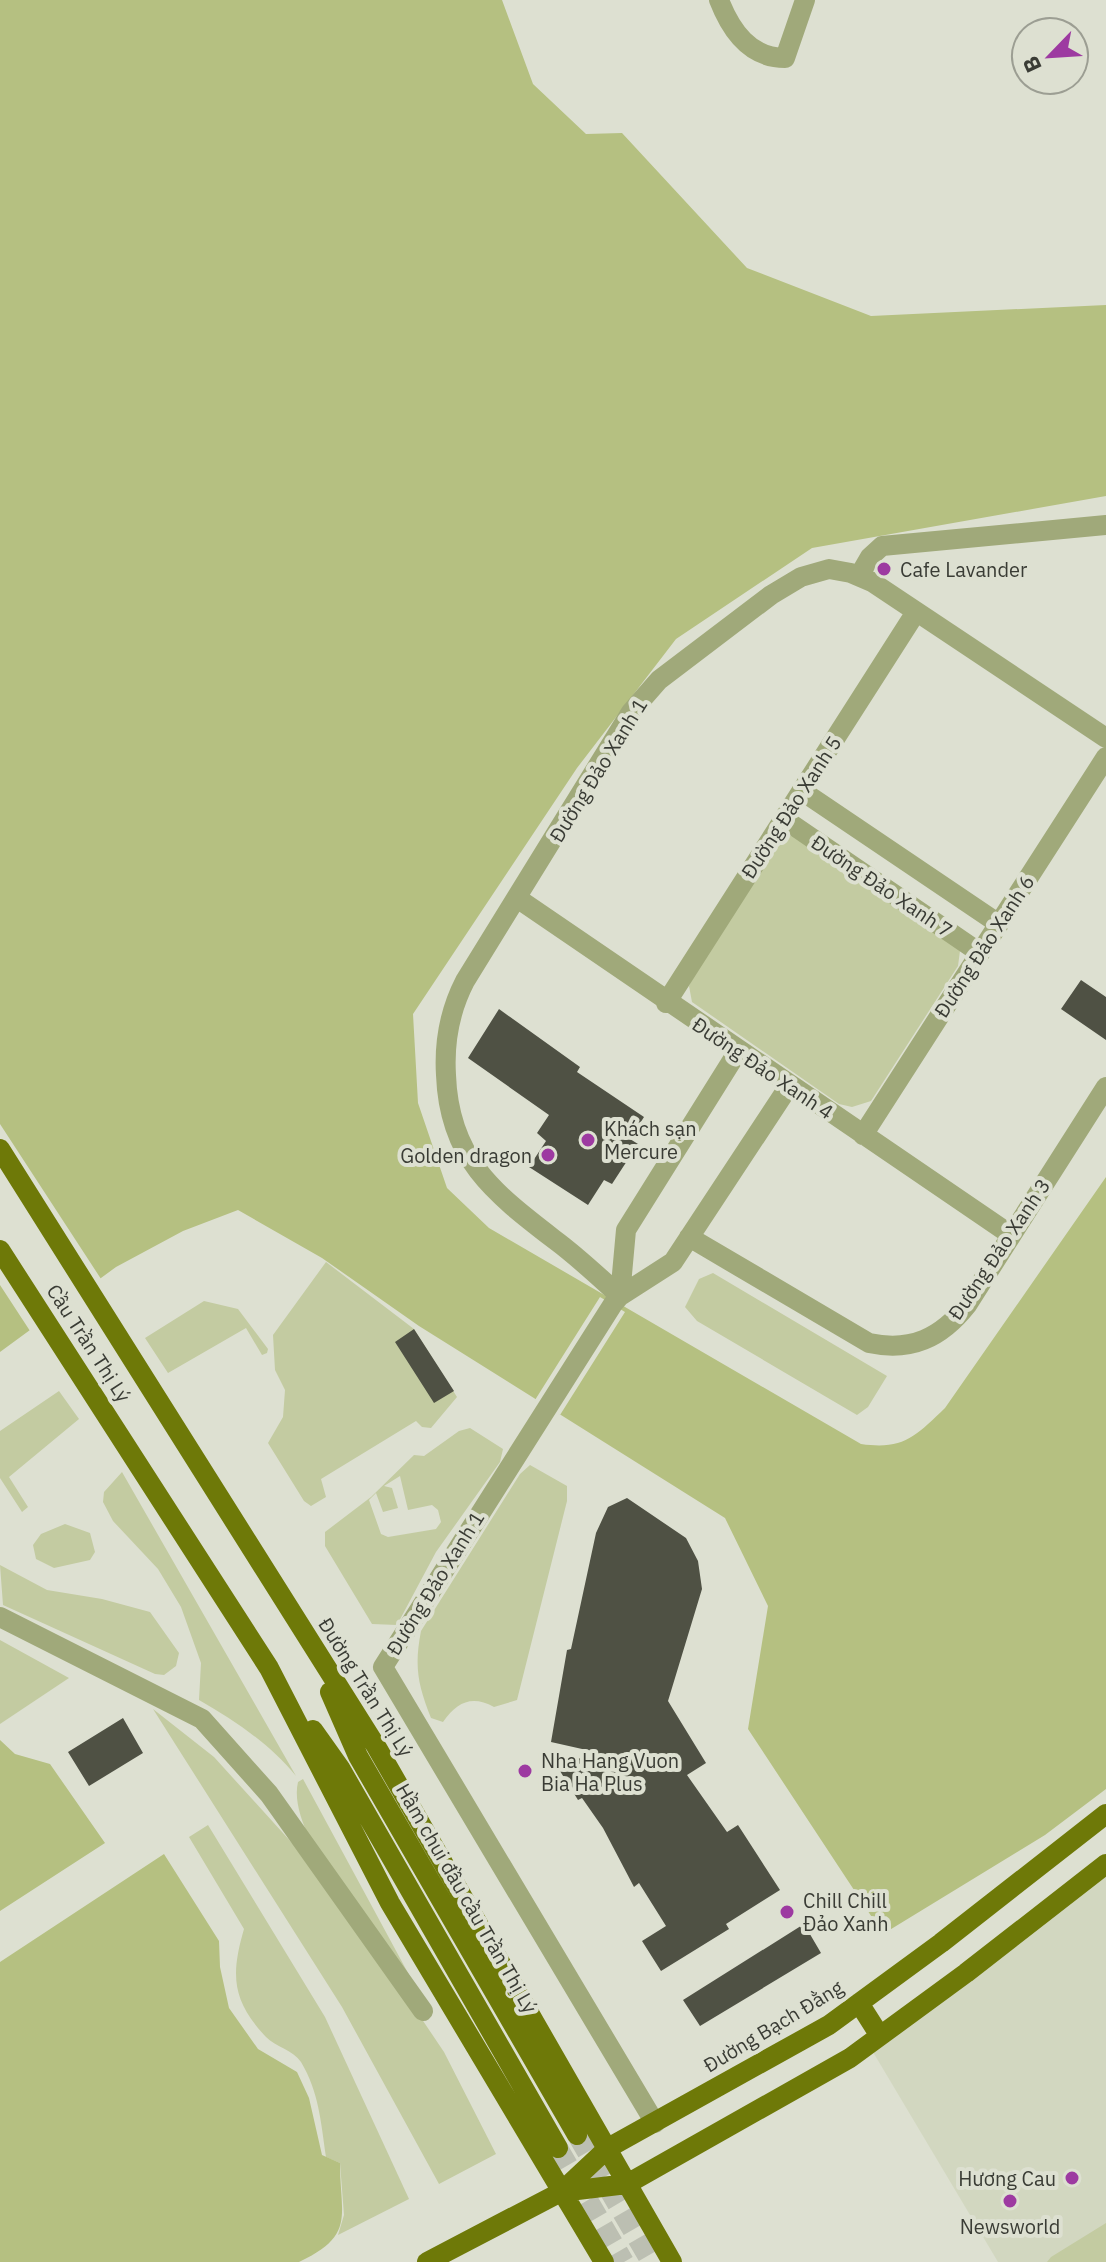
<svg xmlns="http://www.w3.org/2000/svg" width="1106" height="2262" font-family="'IBM Plex Sans',sans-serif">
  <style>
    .built { fill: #d2d7c0 }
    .green { fill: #c3cba1; fill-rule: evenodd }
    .water { fill: #b5c081 }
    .pier { fill: #dde0d1 }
    .building { fill: #4f5144 }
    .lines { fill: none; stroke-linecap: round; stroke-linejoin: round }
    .major-tunnel { stroke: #bcbfb2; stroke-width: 20; stroke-dasharray: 20 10; stroke-linecap: butt }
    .minor { stroke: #a0a97a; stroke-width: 20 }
    .major { stroke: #6e7908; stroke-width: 20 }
    .poi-dot { fill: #9d3aa1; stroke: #dde0d1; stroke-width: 3 }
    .labels { text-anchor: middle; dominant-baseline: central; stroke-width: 8; stroke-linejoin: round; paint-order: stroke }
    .poi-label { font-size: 20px; fill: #3a3c35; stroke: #dde0d1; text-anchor: start }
    .street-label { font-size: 20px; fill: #3a3c35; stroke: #dde0d1 }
  </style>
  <rect width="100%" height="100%" fill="#dde0d1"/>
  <path class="built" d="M1106,1858V2262H998L867,2042Z"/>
  <path class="green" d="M797,835L961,943L958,966L871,1101L852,1107L839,1104L692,1002L689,986L694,975L783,837Z
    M326,1262L414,1329L457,1397L431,1428L422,1427L416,1421L321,1479L326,1497L311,1506L304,1501L268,1443L283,1417L285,1390L275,1370L273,1335Z
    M713,1273L887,1376L868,1407L857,1415L697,1321L685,1307L699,1279Z
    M204,1301L238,1309L268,1349L267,1353L262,1355L246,1328L168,1373L145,1338Z
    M59,1391L79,1419L9,1477L28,1507L22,1512L0,1478V1431Z
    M470,1428L503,1449L500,1462L436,1552L397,1625L372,1624L325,1546V1532L371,1497L414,1455L424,1456L459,1431ZM400,1476L408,1510L432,1505L438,1510L441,1522L436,1529L388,1537L381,1534L369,1500L376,1493L383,1512L398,1508L392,1488L384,1486Z
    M530,1465L567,1486V1501L517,1700L494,1707C472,1695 457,1702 443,1722L431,1718C418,1685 414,1667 421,1631L520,1474Z
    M122,1472L296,1776C269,1743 235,1721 199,1700L201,1663L181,1607L158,1569L113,1521L103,1502L104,1492Z
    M65,1524L90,1533L95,1552L90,1560L54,1568L36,1559L33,1545L41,1534Z
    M0,1565L47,1590L102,1599L150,1612L179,1653L176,1666L164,1675L155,1674L3,1605Z
    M0,1640L69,1678L0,1724Z
    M153,1709L214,1757L311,1864L380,1957L444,2052L496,2154L439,2184L342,2007Z
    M303,1779L414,1984C381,1941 285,1836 298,1782Z
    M208,1825L325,2017L409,2199L338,2235L344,2215L340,2163L326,2157C321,2123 319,2092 301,2062C293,2050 276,2047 266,2037C231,2000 231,1974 244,1929L189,1837Z
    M1106,2223V2262H1047L1051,2257Z"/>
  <path class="water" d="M0,0H502L533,84L586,134L622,133L747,268L871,316L1106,305V496L812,548L676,639L577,768L413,1014L418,1103L447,1188L489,1228L861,1444C903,1450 915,1437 945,1408L1106,1177V1789L1045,1835L883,1934L748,1729L768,1606L725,1518L419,1326L322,1258L238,1210L183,1231L116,1267L0,1352Z
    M0,1740L15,1754L50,1764L105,1843L0,1911Z
    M164,1854L219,1941L220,1967L229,2008L258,2049L297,2072L309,2098L322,2155L340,2163C340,2216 356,2235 299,2262H0V1962Z"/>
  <path class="pier" d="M0,1124L103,1282L32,1334L0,1285Z
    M600,1297L625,1312L560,1415L535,1400Z"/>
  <path class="building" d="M1081,980L1106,997V1040L1061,1009Z
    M499,1009L580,1067L577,1072L644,1117L630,1139L638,1144L612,1184L604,1180L588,1205L529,1167L546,1141L537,1133L549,1115L468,1058Z
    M414,1329L454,1391L434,1403L395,1342Z
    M627,1498L686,1538L698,1561L702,1589L668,1701L706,1763L687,1775L727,1832L738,1825L780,1890L726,1924L729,1929L661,1971L642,1941L666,1926L639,1883L634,1887L603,1828L582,1798L578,1800L560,1771L591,1751L551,1742L567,1650L571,1649L596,1533L608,1507Z
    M123,1718L143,1753L89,1786L68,1752Z
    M804,1924L821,1953L700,2026L683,2000Z"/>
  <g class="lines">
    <path class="major-tunnel" d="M577,2135L651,2262
      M558,2148L624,2262"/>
    <path class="minor" d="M719,0C731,31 750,58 785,58L805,0
      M859,576L870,557L882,546L1106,525
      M802,791L999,924
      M784,819L980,953
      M517,898L1011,1235
      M666,1003L916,612
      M863,1135L1106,757
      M689,1237L869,1343C911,1352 941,1338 967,1305L1106,1087
      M620,1296C599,1277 578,1257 555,1240C494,1193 449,1159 446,1075C444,1042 450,1010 465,981L631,712L659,680L771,595L801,577L829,569L851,573L872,582L1106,738
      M620,1296L626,1230L738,1051
      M0,1617L202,1719L269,1794L423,2011
      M655,2123L383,1667L613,1304L620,1296L673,1262L789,1086"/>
    <path class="major" d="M0,1149L376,1746L672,2262
      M0,1250L269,1668L390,1903L604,2262
      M330,1692L358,1756L577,2135
      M313,1730L340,1768L558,2148
      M859,2003L880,2036
      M561,2192L627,2184L850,2058L966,1973L1106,1864
      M427,2262L561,2192L608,2148L829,2025L941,1943L1106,1814"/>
  </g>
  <g class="poi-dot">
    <circle cx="884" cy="569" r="8"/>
    <circle cx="588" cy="1140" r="8"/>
    <circle cx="548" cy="1155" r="8"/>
    <circle cx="525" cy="1771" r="8"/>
    <circle cx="787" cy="1912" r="8"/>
    <circle cx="1072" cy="2178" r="8"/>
    <circle cx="1010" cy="2201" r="8"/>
  </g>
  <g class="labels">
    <g class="poi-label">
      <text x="900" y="569">Cafe Lavander</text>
      <text x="604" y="1128">Khách sạn<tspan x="604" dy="23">Mercure</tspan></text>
      <text x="532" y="1155" text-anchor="end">Golden dragon</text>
      <text x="541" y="1760">Nha Hang Vuon<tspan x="541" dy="23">Bia Ha Plus</tspan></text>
      <text x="803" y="1900">Chill Chill<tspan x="803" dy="23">Đảo Xanh</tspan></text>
      <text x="1056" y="2178" text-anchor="end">Hương Cau</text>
      <text x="1010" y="2226" text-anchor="middle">Newsworld</text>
    </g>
    <g class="street-label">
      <text transform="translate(598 770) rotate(-58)">Đường Đảo Xanh 1</text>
      <text transform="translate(791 807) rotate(-57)">Đường Đảo Xanh 5</text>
      <text transform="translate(882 886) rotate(34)">Đường Đảo Xanh 7</text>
      <text transform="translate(984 946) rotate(-57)">Đường Đảo Xanh 6</text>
      <text transform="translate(763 1068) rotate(34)">Đường Đảo Xanh 4</text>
      <text transform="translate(999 1249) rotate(-56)">Đường Đảo Xanh 3</text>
      <text transform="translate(89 1343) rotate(57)">Cầu Trần Thị Lý</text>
      <text transform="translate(435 1583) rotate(-58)">Đường Đảo Xanh 1</text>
      <text transform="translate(366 1687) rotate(58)">Đường Trần Thị Lý</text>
      <text transform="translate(467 1898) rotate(60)">Hầm chui đầu cầu Trần Thị Lý</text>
      <text transform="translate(773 2026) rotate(-31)">Đường Bạch Đằng</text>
    </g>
  </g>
  <g transform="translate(1050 56) rotate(245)"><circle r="38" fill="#dde0d1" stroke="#9c9e93" stroke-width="2"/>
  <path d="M0-6L14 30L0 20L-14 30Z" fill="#9d3aa1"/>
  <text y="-12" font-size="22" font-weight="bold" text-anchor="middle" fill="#3a3c35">B</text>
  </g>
</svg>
